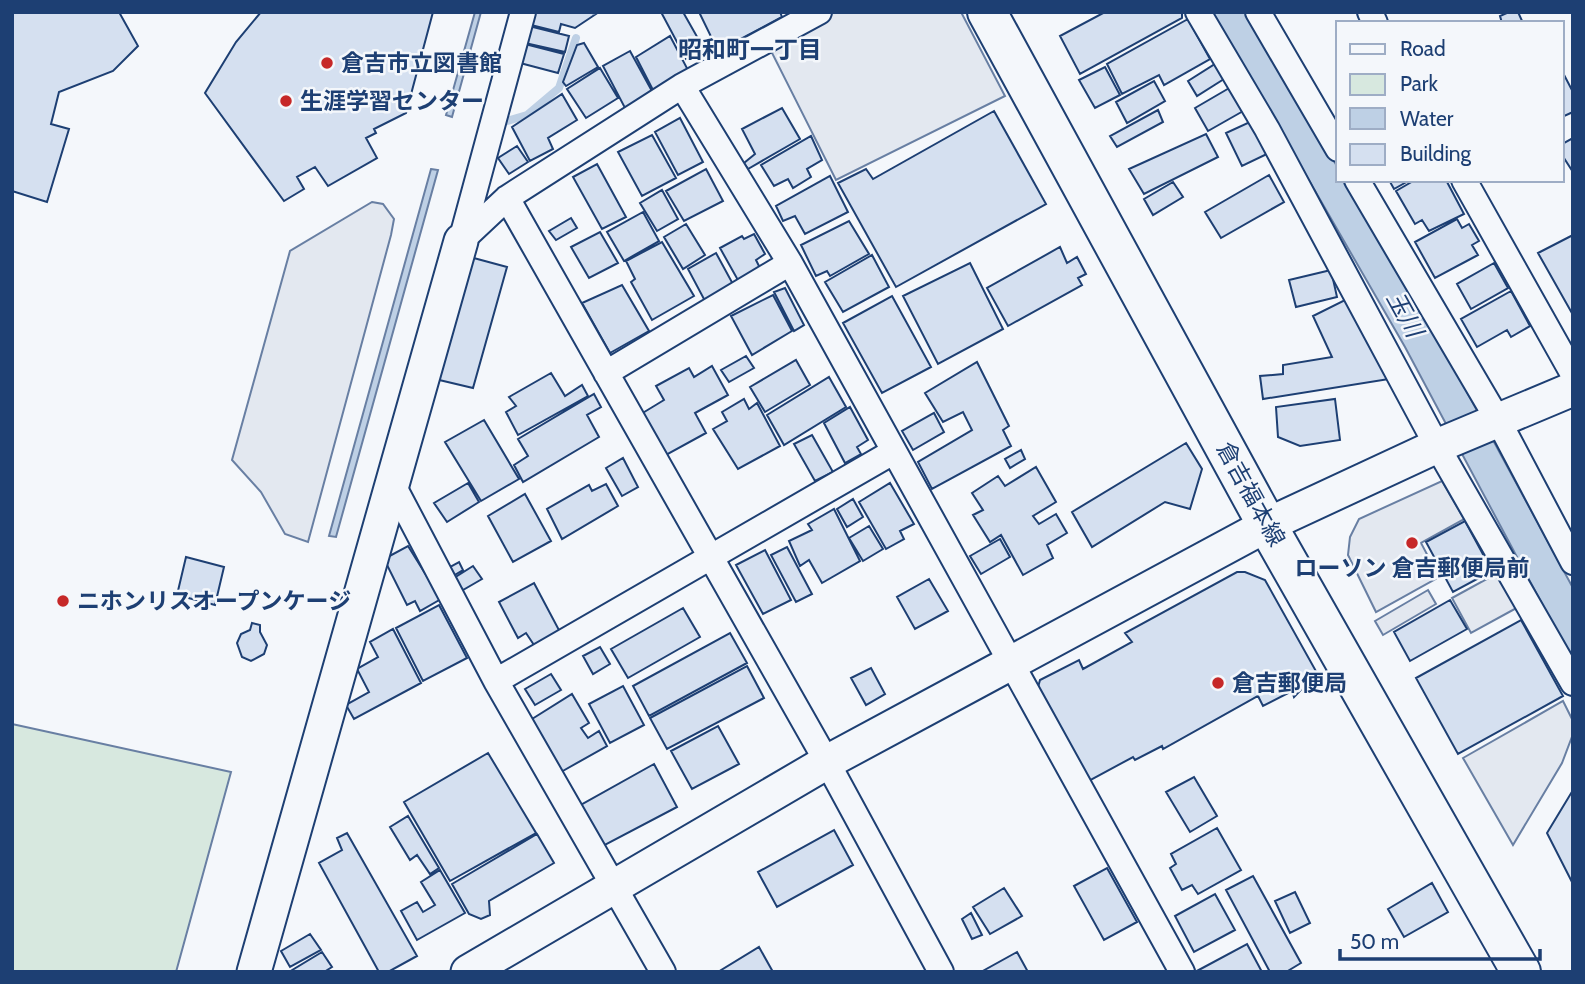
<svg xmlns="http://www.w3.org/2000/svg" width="1585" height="984" font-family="Cabin,'Noto Sans JP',sans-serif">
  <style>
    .green { fill: #d7e8df; stroke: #687fa3; stroke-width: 2 }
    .parking { fill: #e3e8f0; stroke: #687fa3; stroke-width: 2 }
    .water { fill: #bed0e5; stroke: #687fa3; stroke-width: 2 }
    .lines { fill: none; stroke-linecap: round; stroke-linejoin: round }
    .stream { stroke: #bed0e5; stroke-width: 8 }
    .building { fill: #d5e0f0; stroke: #1d3f73; stroke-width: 2 }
    .street-casing { stroke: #1d3f73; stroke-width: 28 }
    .secondary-casing { stroke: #1d3f73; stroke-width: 37 }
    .primary-casing { stroke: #1d3f73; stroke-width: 42 }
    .street { stroke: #f4f7fb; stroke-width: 24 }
    .secondary { stroke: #f4f7fb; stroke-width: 33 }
    .primary { stroke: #f4f7fb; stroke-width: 38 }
    .poi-dot { fill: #c62828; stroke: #f4f7fb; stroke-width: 2.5 }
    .labels { text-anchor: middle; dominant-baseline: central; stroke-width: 5; stroke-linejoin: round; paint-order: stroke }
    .poi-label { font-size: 23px; font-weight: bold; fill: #1d3f73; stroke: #f4f7fb; text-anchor: start }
    .street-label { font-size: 23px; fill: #1d3f73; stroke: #f4f7fb }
    .neighbourhood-label { font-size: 24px; font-weight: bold; fill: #1d3f73; stroke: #f4f7fb }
    .water-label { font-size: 24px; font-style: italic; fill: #1d3f73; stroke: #f4f7fb }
  </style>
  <rect width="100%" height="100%" fill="#f4f7fb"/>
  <path class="green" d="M12,724L231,772L176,972H12Z"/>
  <path class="parking" d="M823,12H961L1005,96L836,180L767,43Z
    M372,202L383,204L394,219L391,235L308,542L285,534L261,492L232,460L290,251Z
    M1442,481L1464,519L1421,543L1439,577L1376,612L1348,555L1350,537L1359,519Z
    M1503,570L1522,605L1471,633L1452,598Z
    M1428,590L1436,604L1383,635L1375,621Z
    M1563,701L1573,721V734L1562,763L1513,845L1463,758Z"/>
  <path class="water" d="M475,12H481L452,117L446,115Z
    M1212,12H1248L1338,168V180H1345L1441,344L1573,588V662L1405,347Z
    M431,169L438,170L336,537L329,536Z"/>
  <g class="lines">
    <path class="stream" d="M504,122L527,115L559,88L576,38"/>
  </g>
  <path class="building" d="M12,12H119L138,46L113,71L59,92L51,124L69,129L47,202L12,191Z
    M261,12H433L406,113L374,129L376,133L366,138L377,158L328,186L315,167L297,177L304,189L284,201L205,93L236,42Z
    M535,12H588L596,14L575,28L561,24L559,32L531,25Z
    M661,12H683L704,49L686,59Z
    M699,12H780L782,17L718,51Z
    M1105,12H1182V18L1080,74L1060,36Z
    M1509,12H1518L1523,23H1502L1500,16Z
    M1188,19L1210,59L1164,85L1159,75L1122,94L1107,64Z
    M529,26L569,36L565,52L525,43Z
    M670,36L689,72L654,92L636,57Z
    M584,43L598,67L566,86L563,82L577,45Z
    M525,44L564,54L558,73L520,63Z
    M630,51L653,93L625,108L603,66Z
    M1215,64L1224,79L1197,96L1188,81Z
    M1105,67L1120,95L1095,108L1079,80Z
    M600,68L618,98L586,118L567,89Z
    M1562,71L1573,92V112L1562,117Z
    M1154,81L1165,101L1127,123L1116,102Z
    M1231,87L1245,110L1208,131L1195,108Z
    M562,94L577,120L548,138L553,149L530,161L512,127Z
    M782,108L800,139L748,169L744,163L755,154L742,129Z
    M1158,110L1163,122L1117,147L1110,136Z
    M994,111L1046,204L896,287L838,183L866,169L873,179Z
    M680,118L703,162L678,175L655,132Z
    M1252,121L1269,153L1242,166L1226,133Z
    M1206,134L1218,157L1144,194L1129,169Z
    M652,135L676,178L642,196L618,152Z
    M811,136L822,160L807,169L811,177L793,188L788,179L774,186L761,165Z
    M1573,138V172L1562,155V144Z
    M517,146L528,162L509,174L498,158Z
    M597,164L626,217L602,229L573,177Z
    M706,169L723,201L684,221L666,191Z
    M1269,175L1284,202L1221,238L1205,212Z
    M830,176L848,212L805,234L795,216L783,221L776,206Z
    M1389,180H1410L1394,189Z
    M1415,180H1446L1464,214L1429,231L1422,220L1415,224L1396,191Z
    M1173,182L1183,197L1153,215L1144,199Z
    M662,190L678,219L657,231L640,203Z
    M643,212L659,241L624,261L607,232Z
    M571,218L577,228L556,240L549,231Z
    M1457,219L1462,228L1469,224L1479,241L1472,245L1478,255L1435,278L1415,242Z
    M849,221L869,254L830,276L827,271L816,276L801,245Z
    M686,224L705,255L683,269L664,237Z
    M600,232L618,263L589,278L571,247Z
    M754,234L765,254L756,260L761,270L739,282L720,248L742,236L744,239Z
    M1573,235V315L1538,253Z
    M662,242L694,296L652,320L631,282L635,279L626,261Z
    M1060,247L1067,263L1077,257L1086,274L1078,278L1082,285L1008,326L987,288Z
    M716,253L734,286L705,301L688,269Z
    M872,255L889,287L843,312L825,282Z
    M470,257L507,267L473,388L435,379Z
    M970,263L1003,329L938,364L903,296Z
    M1494,263L1508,288L1471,309L1457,284Z
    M1331,270L1337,297L1296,307L1289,280Z
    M622,285L649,331L610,353L582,303Z
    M785,288L804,325L794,331L774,292Z
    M1511,291L1530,326L1511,337L1507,330L1477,347L1461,319Z
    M773,295L792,331L752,355L731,316Z
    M892,296L931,367L882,393L843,323Z
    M1347,299L1389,379L1263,399L1260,376L1283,374V365L1332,357L1313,316Z
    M746,356L754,368L729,382L721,370Z
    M796,360L810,385L765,412L750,387Z
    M977,362L1009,426L1003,430L1011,446L932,489L918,462L972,430L963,412L943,422L925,393Z
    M712,366L728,395L695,413L706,433L666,455L641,414L664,400L656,386L689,368L694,377Z
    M551,373L565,396L582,385L588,396L518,435L506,412L516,406L509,397Z
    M829,377L846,407L784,445L767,415Z
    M594,394L601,407L587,415L599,437L523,482L514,465L528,456L518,439Z
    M744,399L749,409L757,403L780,446L738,469L713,429L727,421L722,412Z
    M1335,399L1340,440L1300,446L1278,437L1276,407Z
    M850,407L868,440L857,447L861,454L845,463L824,423Z
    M934,413L944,432L913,450L902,431Z
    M484,420L519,479L481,501L445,442Z
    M812,435L833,472L815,481L794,444Z
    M1186,443L1202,469L1190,509L1165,502L1092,547L1072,512Z
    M1021,450L1025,459L1010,468L1005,459Z
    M623,458L638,487L622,496L606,468Z
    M1036,467L1056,502L1033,516L1039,524L1056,514L1067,533L1047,545L1053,558L1023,575L1001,535L990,542L973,515L983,510L972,493L998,476L1005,486Z
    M468,483L479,502L447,522L434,503Z
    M890,483L914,524L900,531L904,539L886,549L859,502Z
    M606,484L618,506L562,539L547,509L589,485L592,491Z
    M525,494L551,541L513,562L488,516Z
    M853,499L863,517L847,527L837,509Z
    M834,509L860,561L822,583L809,560L800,566L789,541L812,530L808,524Z
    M1465,521L1492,571L1453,592L1426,542Z
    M869,526L883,549L863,561L849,538Z
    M1000,539L1010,557L981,574L970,556Z
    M408,546L441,599L420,611L415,601L407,605L384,559Z
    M787,547L812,594L796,602L771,555Z
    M765,550L791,600L763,614L736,565Z
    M186,557L224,567L215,605L177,595Z
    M459,562L463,570L453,576L448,568Z
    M473,566L482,579L463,590L454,578Z
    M1237,572H1245L1265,580L1317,673L1294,697L1292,691L1263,706L1258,696L1163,749L1162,746L1135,760L1133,757L1087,782L1037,691L1040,680L1079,660L1083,669L1132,642L1125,633Z
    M929,579L948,611L915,629L897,597Z
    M534,583L560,632L534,645L526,633L518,638L499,602Z
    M1450,600L1467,629L1410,661L1394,632Z
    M439,605L467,658L423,681L396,628Z
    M683,608L700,637L628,678L611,649Z
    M1521,620L1563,696L1458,754L1416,678Z
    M252,623L260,625V632L267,645L264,654L251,661L242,657L237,643L241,634L250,630Z
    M393,629L421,683L354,719L346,705L369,692L357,669L378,657L370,642Z
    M730,633L747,663L649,716L633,686Z
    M600,647L610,664L593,674L583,656Z
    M747,666L764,698L667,749L650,718Z
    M871,668L885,694L866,705L851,678Z
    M551,674L561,690L535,705L525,689Z
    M623,686L644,725L610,743L589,704Z
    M572,694L589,723L581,728L588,738L599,731L607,746L561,772L532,719Z
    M718,726L739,764L692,789L671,751Z
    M488,753L536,833L450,881L404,802Z
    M654,764L677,807L601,847L579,806Z
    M1194,777L1217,816L1190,832L1166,792Z
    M1573,790V884L1547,833Z
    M408,816L439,868L430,874L417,855L410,860L390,827Z
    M1217,828L1241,870L1198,894L1192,885L1182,890L1170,868L1176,864L1171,854Z
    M834,830L853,865L777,907L758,872Z
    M347,833L417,956L388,972H379L319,863L342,850L337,838Z
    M537,834L554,863L489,901L490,915L481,919L469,914L452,884Z
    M1107,868L1137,922L1104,940L1074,886Z
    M440,870L465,913L417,940L401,911L417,902L423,912L435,905L421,882Z
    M1253,876L1301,963L1286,972H1270L1226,890Z
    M1432,883L1448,912L1404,937L1388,909Z
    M1004,888L1022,916L990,934L973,907Z
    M1295,892L1310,923L1290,933L1275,901Z
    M1215,894L1235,930L1194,952L1175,916Z
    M971,913L982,935L972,939L962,919Z
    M310,934L321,950L290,967L281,951Z
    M1247,944L1262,972H1195Z
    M759,947L773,972H718Z
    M322,952L332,967L324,972H289Z
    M1017,952L1028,972H981Z"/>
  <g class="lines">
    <g class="street-casing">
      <path id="street" d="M1198,12L1267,129L1437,446L1573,683
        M1258,12L1338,149
        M1370,12L1375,23
        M682,86L790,263L1182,972
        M1357,180L1498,420L1573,562
        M1464,180L1573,374
        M507,198L827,762L941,972
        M461,241L507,198L682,86L819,12
        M461,241L523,12
        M606,373L790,263
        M392,483L496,681L663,972
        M496,681L893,452"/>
    </g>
    <g class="secondary-casing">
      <path id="secondary" d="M254,972L461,241
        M468,972L827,762L1267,525L1437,446L1573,389"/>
    </g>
    <g class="primary-casing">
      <path id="primary" d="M987,12L1267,525L1521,972"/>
    </g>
    <use href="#street" class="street"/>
    <use href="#secondary" class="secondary"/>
    <use href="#primary" class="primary"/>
  </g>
  <g class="poi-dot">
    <circle cx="327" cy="63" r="7"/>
    <circle cx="286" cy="101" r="7"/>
    <circle cx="1412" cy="543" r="7"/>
    <circle cx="63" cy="601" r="7"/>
    <circle cx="1218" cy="683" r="7"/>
  </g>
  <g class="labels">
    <g class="poi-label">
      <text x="341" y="63">倉吉市立図書館</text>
      <text x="300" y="101">生涯学習センター</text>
      <text x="1412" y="568" text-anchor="middle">ローソン 倉吉郵便局前</text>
      <text x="77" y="601">ニホンリスオープンケージ</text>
      <text x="1232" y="683">倉吉郵便局</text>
    </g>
    <g class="street-label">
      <text transform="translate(1251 494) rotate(61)">倉吉福本線</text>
    </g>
    <g class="neighbourhood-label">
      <text x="750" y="49">昭和町一丁目</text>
    </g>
    <g class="water-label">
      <text transform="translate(1405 314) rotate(61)">玉川</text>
    </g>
  </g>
  <rect width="1585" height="984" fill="none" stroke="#1d3f73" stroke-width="28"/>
  <rect x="1336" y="21" width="228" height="161" fill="#f4f7fb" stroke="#9eadc5" stroke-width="2"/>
  <rect x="1350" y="44" width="35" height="10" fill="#f4f7fb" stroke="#9eadc5" stroke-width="2"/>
  <text x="1400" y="56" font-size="21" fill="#1d3f73">Road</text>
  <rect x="1350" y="74" width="35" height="21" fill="#d7e8df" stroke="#9eadc5" stroke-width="2"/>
  <text x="1400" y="91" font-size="21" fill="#1d3f73">Park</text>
  <rect x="1350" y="108" width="35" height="21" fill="#bed0e5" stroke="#9eadc5" stroke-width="2"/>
  <text x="1400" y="126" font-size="21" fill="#1d3f73">Water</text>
  <rect x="1350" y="144" width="35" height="21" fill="#d5e0f0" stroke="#9eadc5" stroke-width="2"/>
  <text x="1400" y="161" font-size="21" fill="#1d3f73">Building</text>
  <path d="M1340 949v10h200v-10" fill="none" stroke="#1d3f73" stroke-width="3.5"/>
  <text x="1350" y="949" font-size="21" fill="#1d3f73" stroke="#f4f7fb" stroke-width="5" paint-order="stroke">50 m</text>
</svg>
